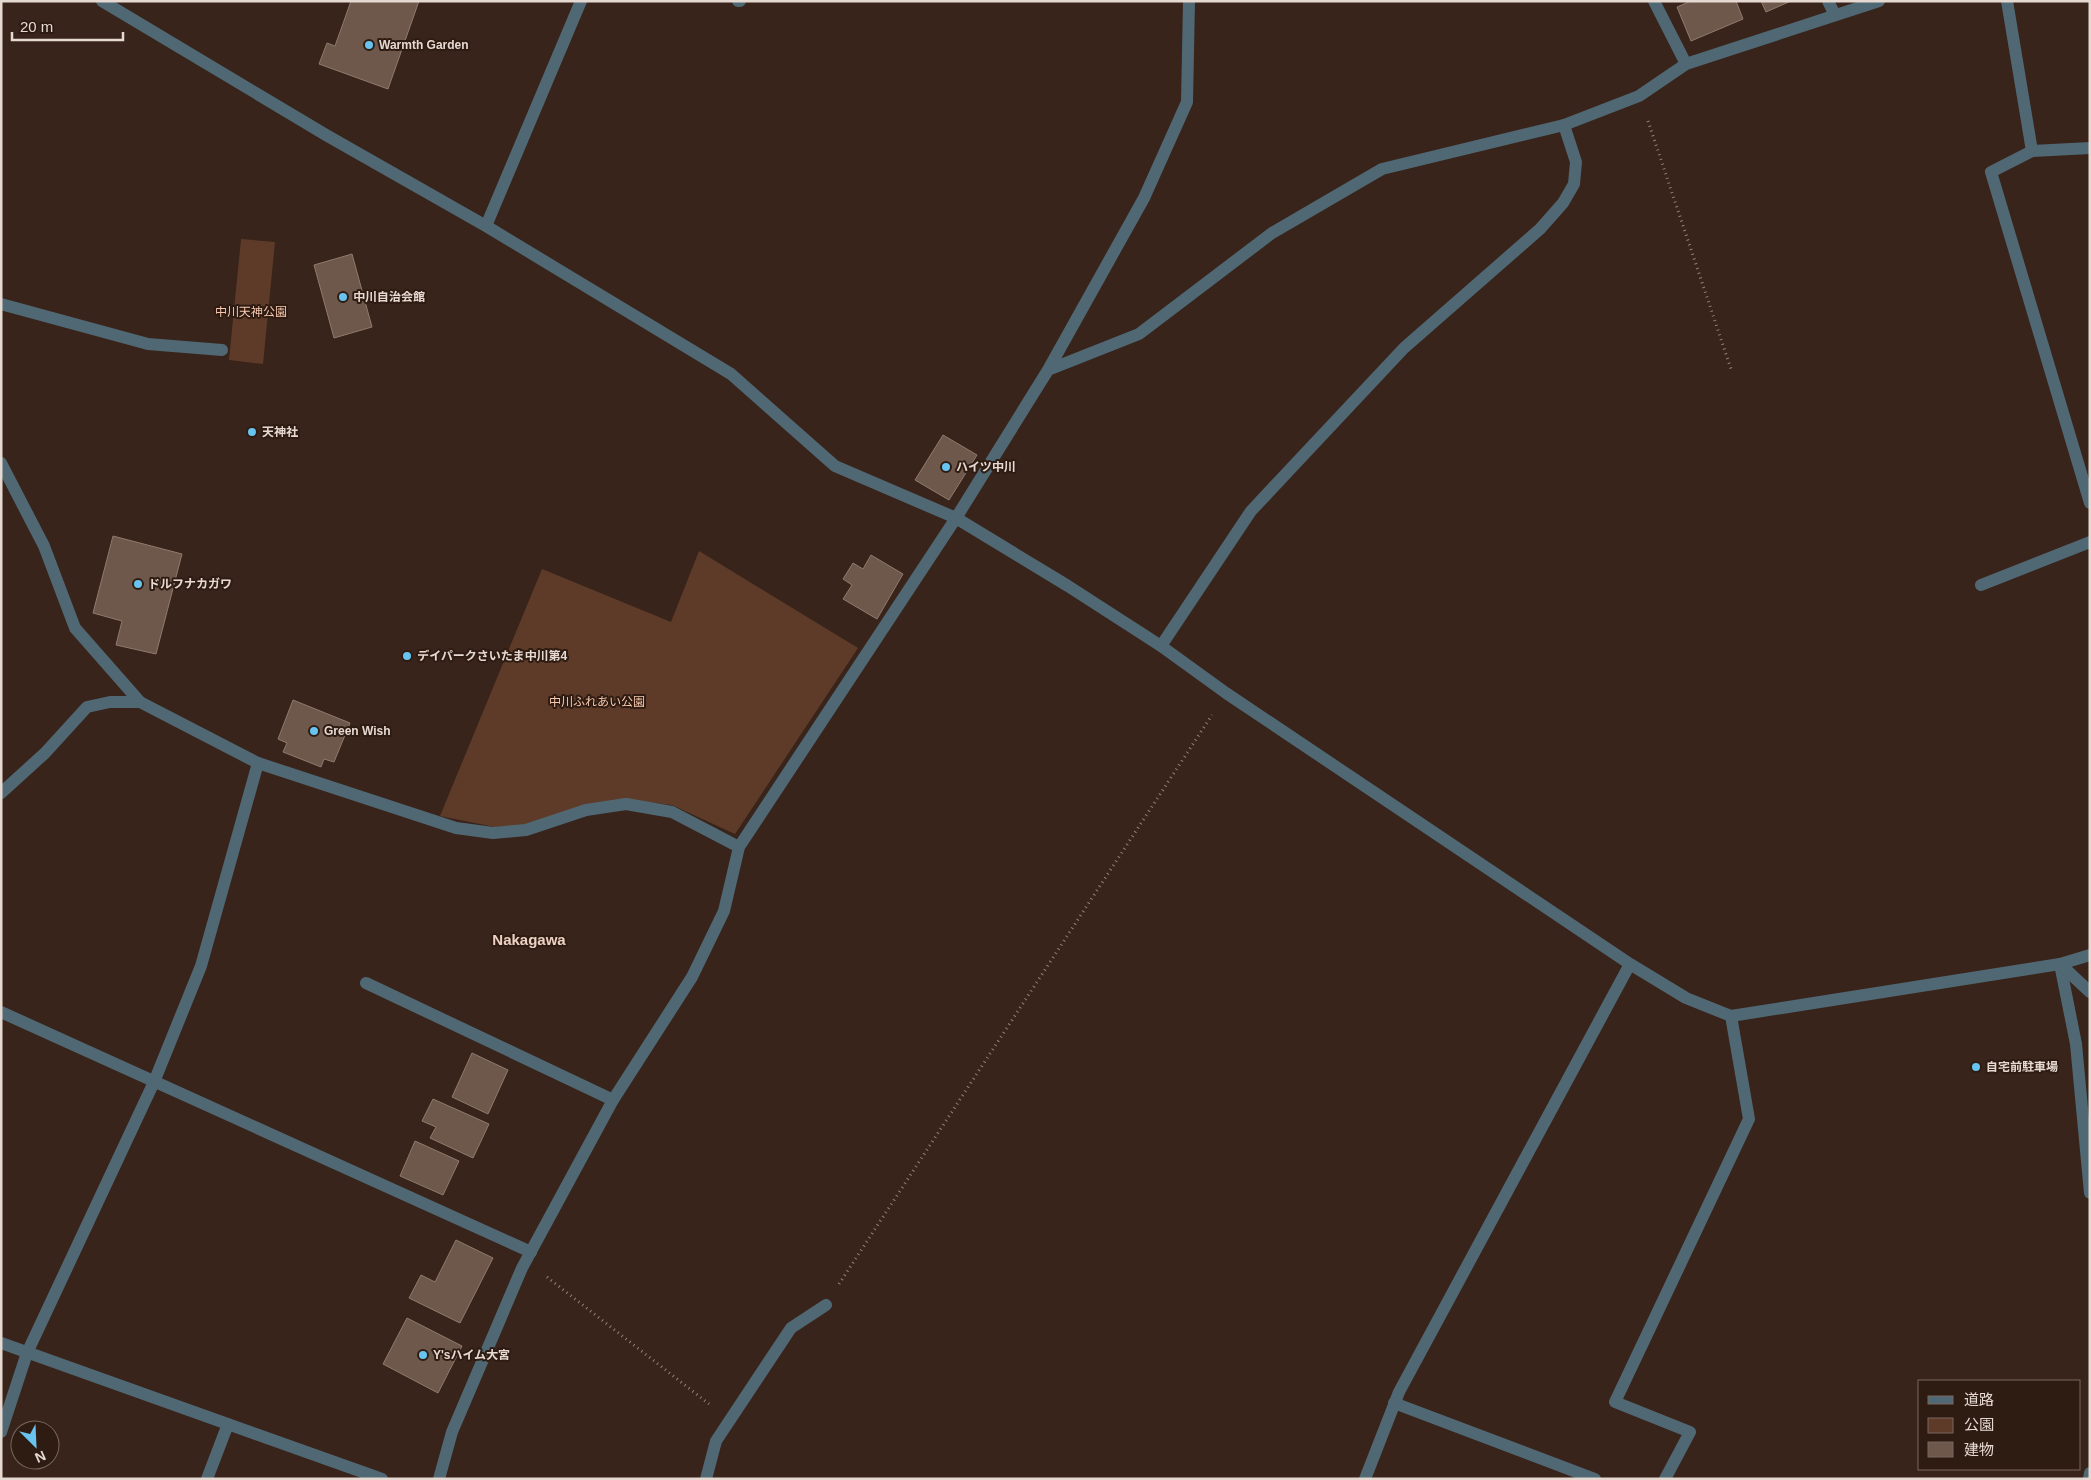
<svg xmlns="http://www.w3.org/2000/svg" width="2091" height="1480" font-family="Helvetica,'Noto Sans JP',sans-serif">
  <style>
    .green { fill: #5e3b28 }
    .building { fill: #6e584c; stroke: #91796d }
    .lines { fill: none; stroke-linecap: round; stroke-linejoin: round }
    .path { stroke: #928279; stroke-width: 3; stroke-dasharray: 1 4; stroke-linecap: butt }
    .lane { stroke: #506874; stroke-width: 12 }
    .street { stroke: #506874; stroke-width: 12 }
    .poi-dot { fill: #67c4f0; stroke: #2e1b11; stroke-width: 2 }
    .labels { text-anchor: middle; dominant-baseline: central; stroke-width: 4; stroke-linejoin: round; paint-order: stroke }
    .poi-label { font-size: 12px; font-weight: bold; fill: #e6d9d2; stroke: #2e1b11; text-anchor: start }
    .park-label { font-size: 12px; fill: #f7c7af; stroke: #2e1b11 }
    .quarter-label { font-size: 15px; font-weight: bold; fill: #ecd1c4; stroke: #2e1b11 }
  </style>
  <rect width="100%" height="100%" fill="#38241a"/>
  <path class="green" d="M241,239L275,242L263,364L229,360Z
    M699,551L858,648L735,834L672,805L628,800L532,825L495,827L440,816L542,569L671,622Z"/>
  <path class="building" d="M351,1H419L388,89L319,64L327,43L335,46Z
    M1691,1H1736L1743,19L1691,41L1677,7Z
    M1761,1H1791L1766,12Z
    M352,254L372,327L334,338L314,265Z
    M943,435L977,455L949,500L915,480Z
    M113,536L182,554L156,654L116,645L122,621L93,613Z
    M871,555L903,574L877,619L843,599L852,585L843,579L853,563L863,569Z
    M293,700L350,723L334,762L324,759L321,767L283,752L287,743L278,739Z
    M472,1053L508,1070L488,1114L452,1097Z
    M433,1099L489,1124L473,1158L430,1138L436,1127L422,1121Z
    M415,1141L459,1161L443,1195L400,1176Z
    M456,1240L493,1258L460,1323L409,1298L421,1275L435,1282Z
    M407,1318L462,1346L438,1393L383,1364Z"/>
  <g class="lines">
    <path class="path" d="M1648,121L1731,369
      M547,1277L709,1404
      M839,1284L1212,715"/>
    <path class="lane" d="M1828,1L1835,15
      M2032,151L1991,172L2090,503
      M1,304L148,344L222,350
      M1,463L44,546L75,628L140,702
      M1981,585L2090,542
      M1161,646L1251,511L1404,348L1540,229L1563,203L1574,184L1576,162L1564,125
      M2060,964L2076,1044L2090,1193
      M366,983L613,1100
      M1,1012L531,1252
      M1394,1403L1595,1479
      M1,1432L27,1353L154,1082L201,966L258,763
      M207,1479L228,1424
      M1665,1479L1690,1432L1615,1402L1749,1119L1731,1016
      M2089,1479L2090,1473"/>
    <path class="street" d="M102,1L326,135L486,226L731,374L835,466L956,518L1068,586L1161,646L1226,693L1630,964L1399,1392L1365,1479
      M738,1H740
      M1654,1L1686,64
      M2007,1L2032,151L2090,148
      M486,226L581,1
      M1048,370L1139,334L1272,233L1382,169L1564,125L1639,96L1686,64L1879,1
      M1,793L45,753L87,707L110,702H140L258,763L456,828L493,833L526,830L586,810L626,804L672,812L739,847
      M1630,964L1686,998L1731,1016L2060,964L2090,955
      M2060,964L2090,992
      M1,1343L382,1479
      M439,1479L452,1432L522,1268L613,1100L692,977L724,911L739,847L956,518L1048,370L1144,198L1187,102L1189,1
      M706,1479L716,1441L791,1328L826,1305"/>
  </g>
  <g class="poi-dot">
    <circle cx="369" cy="45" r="5"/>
    <circle cx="343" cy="297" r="5"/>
    <circle cx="252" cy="432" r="5"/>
    <circle cx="946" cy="467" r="5"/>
    <circle cx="138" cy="584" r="5"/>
    <circle cx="407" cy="656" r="5"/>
    <circle cx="314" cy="731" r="5"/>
    <circle cx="1976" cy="1067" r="5"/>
    <circle cx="423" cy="1355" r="5"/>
  </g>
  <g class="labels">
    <g class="poi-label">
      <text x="379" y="45">Warmth Garden</text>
      <text x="353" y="297">中川自治会館</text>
      <text x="262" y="432">天神社</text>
      <text x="956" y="467">ハイツ中川</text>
      <text x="148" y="584">ドルフナカガワ</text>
      <text x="417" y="656">デイパークさいたま中川第4</text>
      <text x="324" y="731">Green Wish</text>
      <text x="1986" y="1067">自宅前駐車場</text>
      <text x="433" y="1355">Y'sハイム大宮</text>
    </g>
    <g class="park-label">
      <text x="251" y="312">中川天神公園</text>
      <text x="597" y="702">中川ふれあい公園</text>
    </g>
    <g class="quarter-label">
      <text x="529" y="939">Nakagawa</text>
    </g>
  </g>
  <rect width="2091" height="1480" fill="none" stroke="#e6d9d2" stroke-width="5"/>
  <rect x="1918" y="1380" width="162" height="90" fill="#2e1b11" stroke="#78675e"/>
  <rect x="1928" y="1396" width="25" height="8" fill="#506874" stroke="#78675e"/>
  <text x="1964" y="1405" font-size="15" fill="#e6d9d2">道路</text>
  <rect x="1928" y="1418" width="25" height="15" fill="#5e3b28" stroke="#78675e"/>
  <text x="1964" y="1430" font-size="15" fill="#e6d9d2">公園</text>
  <rect x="1928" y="1442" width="25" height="15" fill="#6e584c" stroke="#78675e"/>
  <text x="1964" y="1455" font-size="15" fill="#e6d9d2">建物</text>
  <g transform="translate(35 1445) rotate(156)"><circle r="24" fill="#2e1b11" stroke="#78675e"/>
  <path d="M0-4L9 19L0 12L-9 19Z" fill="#67c4f0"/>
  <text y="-8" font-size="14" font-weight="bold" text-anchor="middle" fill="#e6d9d2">N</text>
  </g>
  <path d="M12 32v8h111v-8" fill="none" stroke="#e6d9d2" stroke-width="2.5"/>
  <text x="20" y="32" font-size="15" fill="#e6d9d2" stroke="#2e1b11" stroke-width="4" paint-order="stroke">20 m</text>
</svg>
